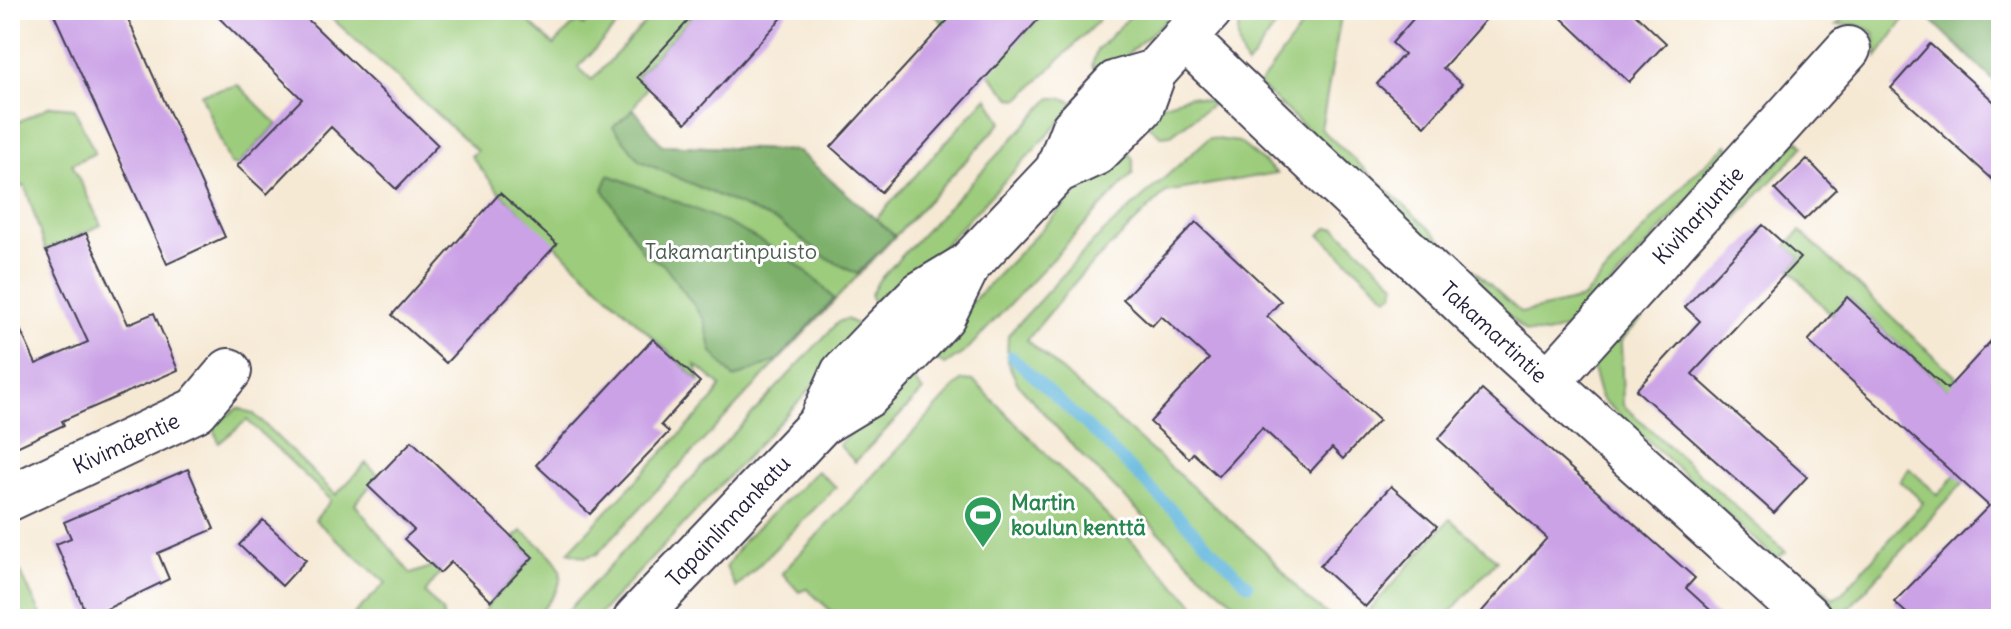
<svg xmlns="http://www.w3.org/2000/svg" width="2011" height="629" font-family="Delius,sans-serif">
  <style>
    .green { fill: #9ccc7b; stroke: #5f775b; stroke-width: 2 }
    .forest { fill: #7db06b; stroke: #506953; stroke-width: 2 }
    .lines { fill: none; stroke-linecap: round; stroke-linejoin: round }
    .stream { stroke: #61b6dd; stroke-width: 11 }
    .building { fill: #cba2e6 }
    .minor-casing { stroke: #424052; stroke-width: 48 }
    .minor { stroke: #fff; stroke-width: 44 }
    .labels { text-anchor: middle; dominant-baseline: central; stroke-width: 6; stroke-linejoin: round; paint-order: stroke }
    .street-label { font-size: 22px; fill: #22223b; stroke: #fff }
    .park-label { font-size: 22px; fill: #4d5e51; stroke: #fff }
    .leisure-label { font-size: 22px; font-weight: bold; fill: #27864d; stroke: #fff; text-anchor: start }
  </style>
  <rect width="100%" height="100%" fill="#fff"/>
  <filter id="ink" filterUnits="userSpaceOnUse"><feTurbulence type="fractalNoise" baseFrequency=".0125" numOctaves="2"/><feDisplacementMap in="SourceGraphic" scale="16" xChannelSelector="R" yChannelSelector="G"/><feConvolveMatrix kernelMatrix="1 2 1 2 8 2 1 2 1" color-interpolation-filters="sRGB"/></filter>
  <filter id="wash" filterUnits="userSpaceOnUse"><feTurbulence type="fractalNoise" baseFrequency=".006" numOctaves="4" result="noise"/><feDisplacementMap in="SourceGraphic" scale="32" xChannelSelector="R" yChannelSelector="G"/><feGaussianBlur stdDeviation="1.8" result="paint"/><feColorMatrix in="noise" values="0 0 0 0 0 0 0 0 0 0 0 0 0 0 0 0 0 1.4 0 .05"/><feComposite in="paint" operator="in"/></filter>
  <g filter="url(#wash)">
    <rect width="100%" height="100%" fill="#f6e9d4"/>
    <path class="green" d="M323,10H516L554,45L577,21L583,26L599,10H632L578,67L592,80L657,10H698L637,76L647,87L629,114L662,145L798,151L875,220L987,97L1002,122L597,554L585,557L568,552L713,400L721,386L696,365L700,382L500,193L471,156L477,151Z
      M931,10H963L1008,51L1047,10H1100L1098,21L1020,99L1011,98Z
      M1136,10H1178L1101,77L1092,65L1097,50Z
      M1246,10H1287L1247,66C1236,46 1234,30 1246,10Z
      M1314,10H1347L1341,16L1321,129L1521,313L1582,299L1692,176L1727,145L1733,152L1574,325L1547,334L1526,332L1259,85Z
      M1854,10H1911L1877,57L1874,32L1854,24L1836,25Z
      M238,85L277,124L237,166L230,164L201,94Z
      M1190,96L1214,103L1171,135L1161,136L1146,123L1160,105Z
      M1051,98H1063L1077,104L882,311L870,296L879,280Z
      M50,106L74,108L95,153L72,164L101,225L46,251L25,186L20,187L10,165V126Z
      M1209,138L1239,142L1277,173L1166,192L1080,276L1027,340L1265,551L1307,599L1334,619H1253L1200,573L1074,447L1018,384L1007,361L1008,335L1094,241Z
      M1798,140L1804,146L1621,341L1623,405L1786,552L1775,558L1601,398L1592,365Z
      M1122,145L1133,159V173L966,351L945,365L925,351Z
      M1327,228H1336L1396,284L1393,294L1387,297L1320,235Z
      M1800,231L2001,419V441L1849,608L1859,619H1843L1800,579L1807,573L1833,598L1843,592L1923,502L1900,481L1909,468L1938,495L1994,432L1848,298L1831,315L1790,269L1800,258L1786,246Z
      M846,319L861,326L862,334L595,619H560L838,322Z
      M906,371L923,391L855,462L839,445Z
      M962,380L974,381L1209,619H840L807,589L799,592L782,573Z
      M238,408L254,414L336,495L366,463L379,475L355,504L411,574L433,566L440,573L425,593L442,611L444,619H349L386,583L315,520L331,500L247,420L219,443L213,426Z
      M817,471L836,487L736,588L726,567L744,540Z
      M1450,519L1497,560L1444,619H1374L1367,613Z
      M522,531C567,566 575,575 534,619H479L491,601L533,557L514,538Z
      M10,563L20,571L43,619H24L10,595Z"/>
    <path class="forest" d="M1921,10H2001V88Z
      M634,109L662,145L798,151L895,236L857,274L825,257L780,223L640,161L613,127Z
      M609,175C683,204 782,237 834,299L778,360L734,378L712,352L704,319L663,264L644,254L603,189Z"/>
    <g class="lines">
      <path class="stream" d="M1011,356L1101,439L1248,585
        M1279,611L1290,619"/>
    </g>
    <g id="blocks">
      <path class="building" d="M52,10H124L225,237L167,264Z
        M211,10H298L438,145L396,189L331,127L267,194L237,166L302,99Z
        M698,10H789L686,123L637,77Z
        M957,10H1047L881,192L831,147Z
        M1421,10H1494L1443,68L1462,84L1425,126L1377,84L1404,54L1392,43Z
        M1553,10H1631L1666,43L1629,82Z
        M1930,44L2001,108V187L1891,88Z
        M1807,159L1836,189L1804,220L1775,190Z
        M500,193L557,244L446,363L392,315Z
        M1196,222L1281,301L1267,316L1379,420L1343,459L1332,448L1310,472L1262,428L1218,476L1193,453L1189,458L1150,422L1209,359L1161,316L1152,326L1123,299Z
        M1763,225L1800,258L1692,374L1807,477L1774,513L1636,390L1700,321L1685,307Z
        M86,233L128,324L154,313L178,370L62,421L64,425L10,450V307L36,364L88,342L46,251Z
        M1847,297L1947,389L2001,330V619H1913L1894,602L1989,506L1808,341Z
        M653,339L700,382L661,425L669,432L590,514L536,465Z
        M1482,390L1695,578L1686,588L1720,619H1475L1547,538L1438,439Z
        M412,441L533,557L491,601L451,562L440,573L404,539L414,530L368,486Z
        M188,469L214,529L158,553L169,579L88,618L56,544L71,538L64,522Z
        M1391,486L1437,526L1365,607L1320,566Z
        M263,520L306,560L282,586L239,545Z"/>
    </g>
  </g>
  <g filter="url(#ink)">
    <use href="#blocks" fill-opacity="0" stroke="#424052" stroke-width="2"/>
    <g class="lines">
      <g class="minor-casing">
        <path id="minor" d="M1184,38L1494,333L1810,619
          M1057,171L1073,129L1116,83L1154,72
          M1548,382L1848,49
          M820,424L843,373L884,330L920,294L968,265L1057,171L1096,153L1141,108L1154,72L1210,10
          M10,498L196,410L229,371
          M636,619L820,424L868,395L908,354L943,316L968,265"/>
      </g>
      <use href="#minor" class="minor"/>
    </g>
  </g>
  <defs>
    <g id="stadium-pin" transform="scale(2)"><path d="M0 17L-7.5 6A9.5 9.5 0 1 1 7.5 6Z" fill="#2e9e5b" stroke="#fff"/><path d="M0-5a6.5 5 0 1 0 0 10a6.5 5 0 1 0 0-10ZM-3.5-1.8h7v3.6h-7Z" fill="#fff"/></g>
  </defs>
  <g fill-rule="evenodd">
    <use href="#stadium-pin" x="983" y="515"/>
  </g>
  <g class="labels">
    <g class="street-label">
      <text transform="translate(1698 215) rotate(-48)">Kiviharjuntie</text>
      <text transform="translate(1494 332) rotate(43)">Takamartintie</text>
      <text transform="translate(126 443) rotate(-25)">Kivimäentie</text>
      <text transform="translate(728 521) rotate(-47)">Tapainlinnankatu</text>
    </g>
    <g class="park-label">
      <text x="731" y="251">Takamartinpuisto</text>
    </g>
    <g class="leisure-label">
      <text x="1011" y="502">Martin<tspan x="1011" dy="25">koulun kenttä</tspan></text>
    </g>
  </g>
  <rect width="2011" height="629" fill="none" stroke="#fff" stroke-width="40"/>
</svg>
